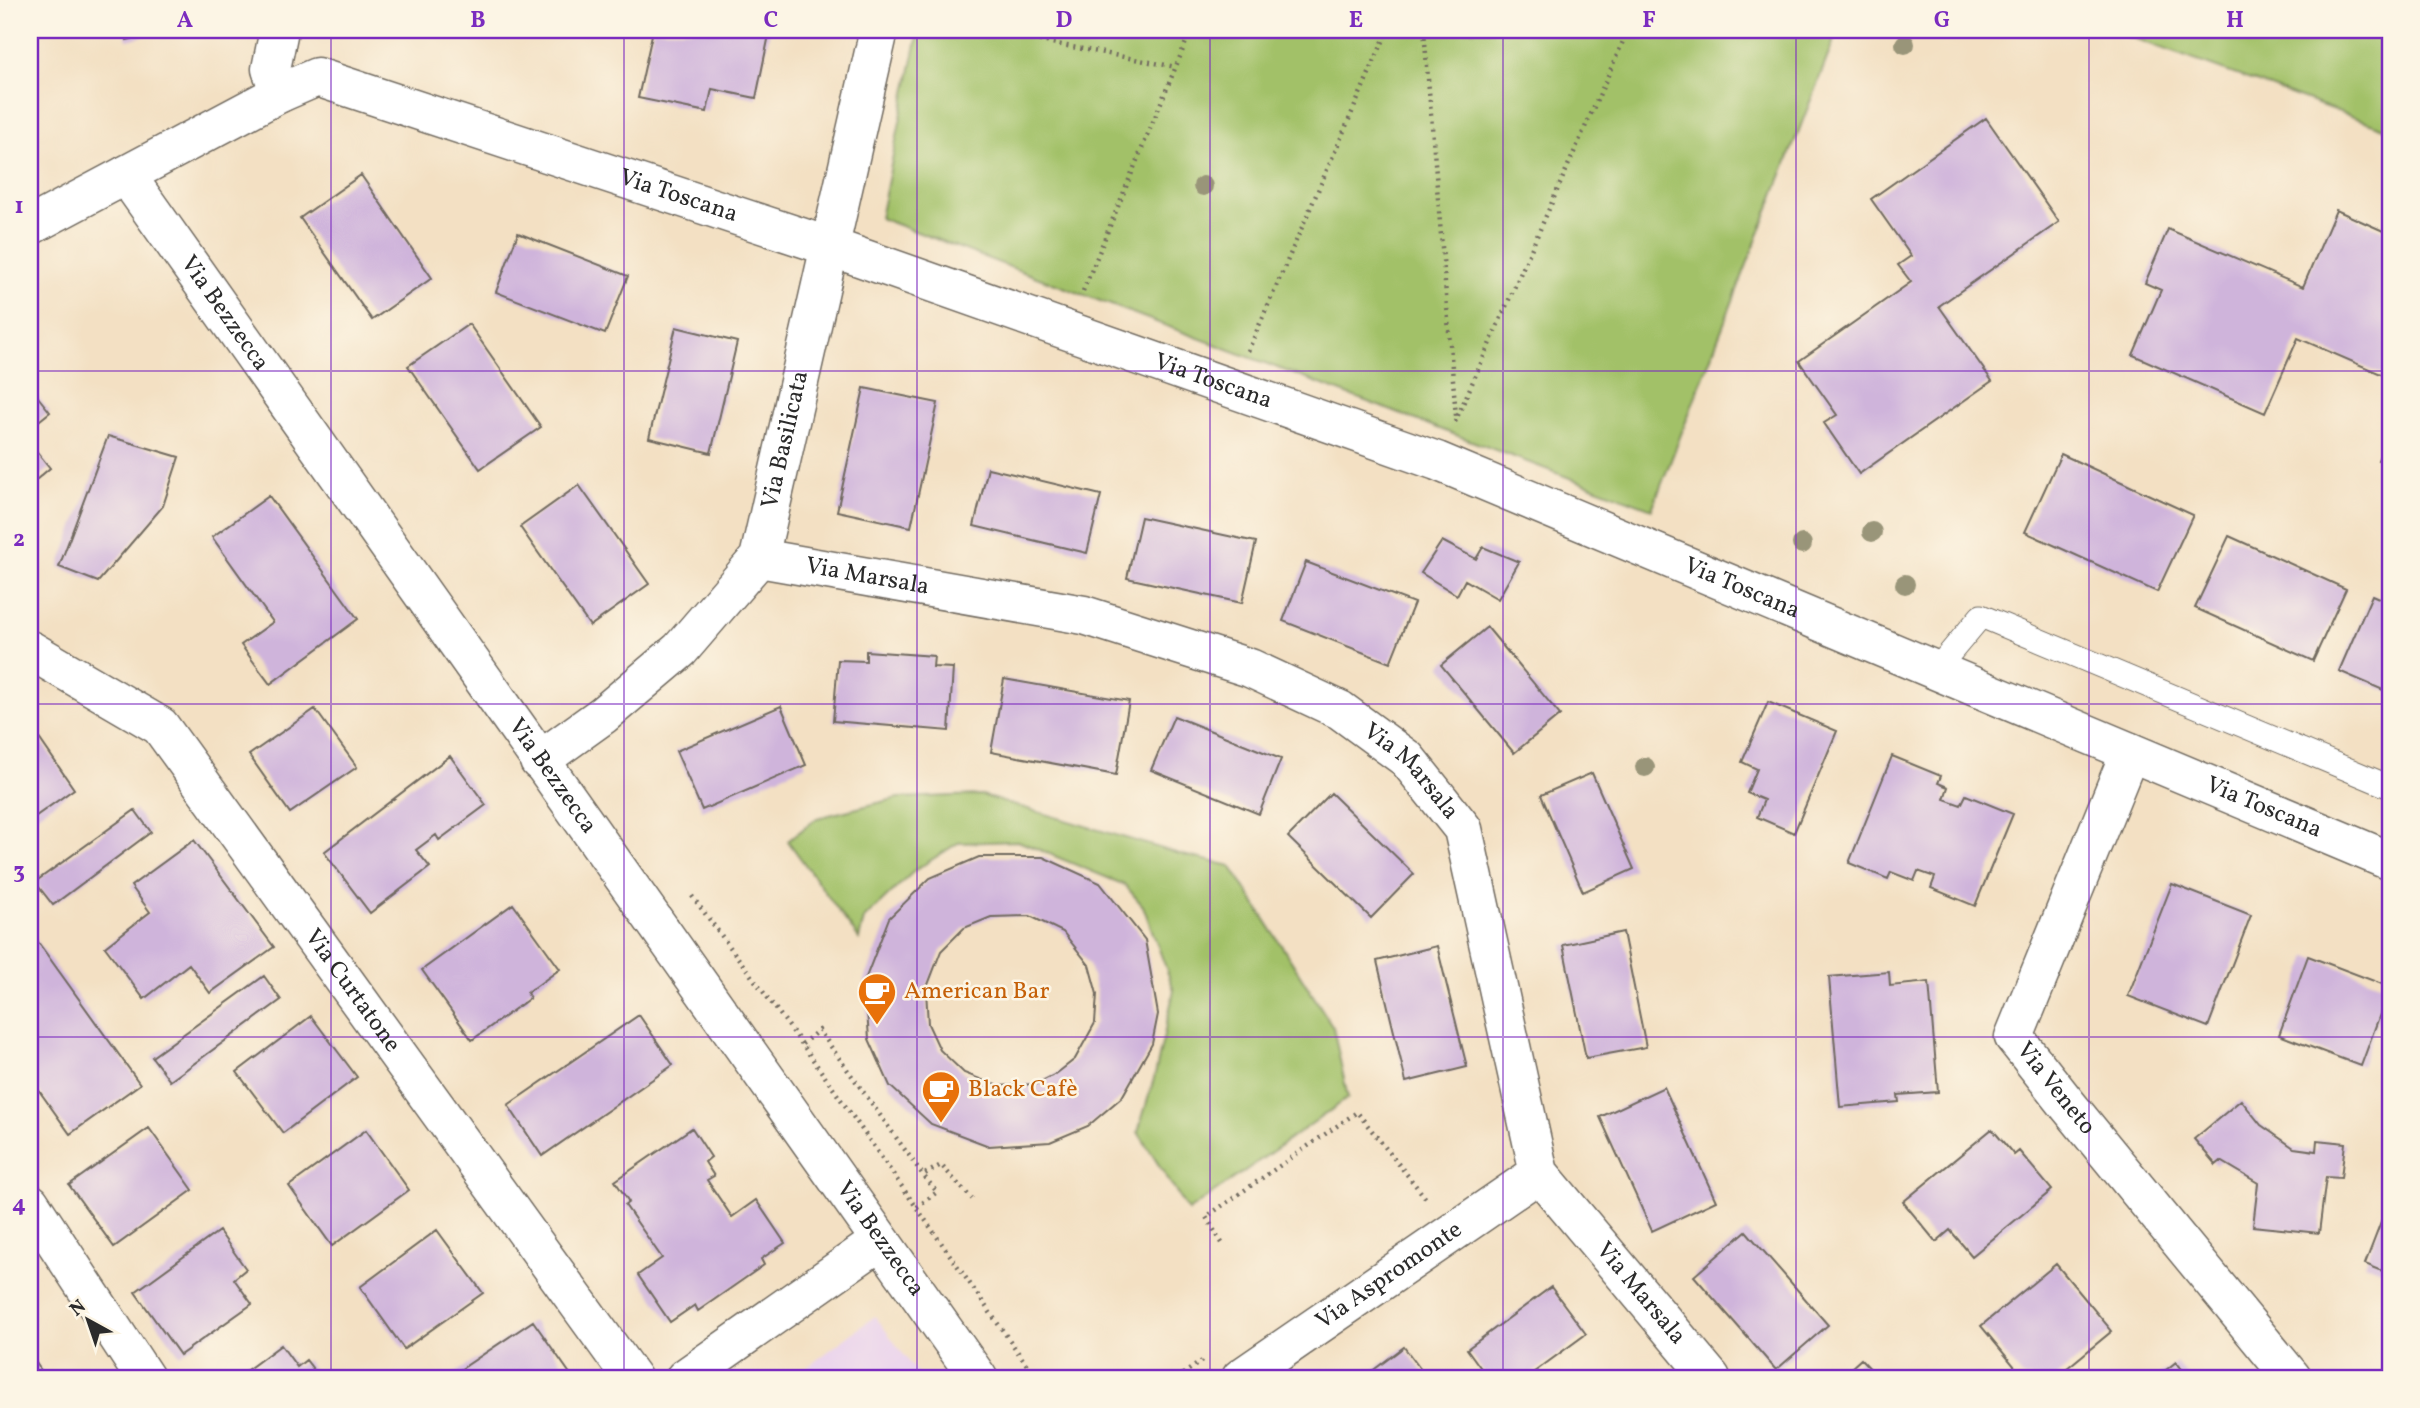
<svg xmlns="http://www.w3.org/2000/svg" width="2420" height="1408" font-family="Vollkorn,serif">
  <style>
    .built { fill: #e9d1ed }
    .green { fill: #a2c168; stroke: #66764a; stroke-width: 2 }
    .building { fill: #cfb4db; fill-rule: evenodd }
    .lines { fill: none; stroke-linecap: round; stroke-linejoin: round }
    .service-casing { stroke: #716a60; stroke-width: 25 }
    .minor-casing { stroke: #716a60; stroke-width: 41 }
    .path { stroke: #716a60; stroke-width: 4.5; stroke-dasharray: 2 5; stroke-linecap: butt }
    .service { stroke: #fff; stroke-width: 23 }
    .minor { stroke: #fff; stroke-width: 38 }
    .tree { fill: #999579 }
    .grid { fill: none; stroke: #7b2cbf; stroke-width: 2; stroke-opacity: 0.55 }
    .labels { text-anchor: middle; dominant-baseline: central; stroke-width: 5; stroke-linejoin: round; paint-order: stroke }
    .street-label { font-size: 24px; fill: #2b2b2b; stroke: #fcf5e5 }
    .food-label { font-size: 24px; fill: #c56008; stroke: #fcf5e5; text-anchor: start }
    .neatline { fill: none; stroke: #7b2cbf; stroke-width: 2.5 }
    .grid-label { font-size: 23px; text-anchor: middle; font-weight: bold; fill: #7b2cbf }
  </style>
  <rect width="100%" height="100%" fill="#fcf5e5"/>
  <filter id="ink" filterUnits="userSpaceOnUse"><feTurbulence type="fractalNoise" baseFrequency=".0143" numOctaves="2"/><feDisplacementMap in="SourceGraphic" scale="14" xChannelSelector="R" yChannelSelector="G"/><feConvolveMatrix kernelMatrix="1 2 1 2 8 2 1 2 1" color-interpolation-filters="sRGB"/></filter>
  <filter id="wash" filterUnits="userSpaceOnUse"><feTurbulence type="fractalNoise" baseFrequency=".00686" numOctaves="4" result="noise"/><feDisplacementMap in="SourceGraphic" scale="28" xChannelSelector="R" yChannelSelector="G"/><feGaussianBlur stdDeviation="1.57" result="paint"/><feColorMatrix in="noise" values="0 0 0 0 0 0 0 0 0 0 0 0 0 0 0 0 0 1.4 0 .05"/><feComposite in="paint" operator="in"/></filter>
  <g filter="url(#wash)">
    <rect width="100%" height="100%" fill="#f3e0c3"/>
    <path class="built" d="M875,1316L921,1378H793Z"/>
    <path class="green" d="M919,30H1838L1652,509L880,218Z
      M2111,30H2390V130Z
      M981,795L1183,855L1231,866L1333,1027L1348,1098L1188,1211L1138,1132L1155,1075L1174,990L1143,906L1125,885L1018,841L958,843L914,871L864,919L859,939L788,841L817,818L898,798Z"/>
    <g id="blocks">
      <path class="building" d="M125,30H165V31L127,40Z
        M653,30H770L756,98L712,89L707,112L638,98Z
        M30,118L38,145L30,147Z
        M1986,118L2059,222L1939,306L1992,381L1859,474L1824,423L1837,415L1799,361L1911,282L1898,265L1911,256L1871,199Z
        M361,175L432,278L372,320L300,218Z
        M2336,210L2390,234V378L2298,338L2265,413L2133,355L2161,290L2145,283L2168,229L2303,287Z
        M518,233L628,276L605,334L496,292Z
        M469,324L541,427L480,469L408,366Z
        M676,327L737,342L711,453L649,438Z
        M30,387L50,412L30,428Z
        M864,388L938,403L911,527L837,511Z
        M2390,433V465L2378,460Z
        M108,436L179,457L163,506L98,582L59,567Z
        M30,443L50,468L30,485Z
        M2061,454L2193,515L2157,592L2025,532Z
        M988,468L1101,495L1087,553L974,526Z
        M579,485L649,584L590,626L520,527Z
        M269,496L358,619L270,684L241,645L273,622L212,537Z
        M1141,517L1256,542L1242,603L1127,578Z
        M2229,536L2346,589L2313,661L2195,608Z
        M1442,541L1476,559L1483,547L1519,562L1498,599L1465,580L1457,595L1421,573Z
        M1306,562L1414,603L1390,663L1283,621Z
        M2372,595L2390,603V693L2339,671Z
        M1487,627L1560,715L1514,753L1441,665Z
        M866,651L934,656L933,667L953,668L949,731L833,721L838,660L866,661Z
        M1004,679L1129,701L1116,775L991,752Z
        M1768,702L1837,731L1794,833L1757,817L1764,800L1747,793L1757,769L1742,762Z
        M781,706L806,765L702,810L676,751Z
        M315,709L357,767L290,813L249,755Z
        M1174,716L1281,759L1259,814L1151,770Z
        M30,725L74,789L36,816L30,807Z
        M450,756L486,805L439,840L436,835L416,850L430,867L370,913L324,852Z
        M1892,756L1941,776L1938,783L1948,787L1944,799L1961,805L1966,795L2013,814L1975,906L1931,888L1935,877L1918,871L1914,881L1891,872L1888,879L1849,863Z
        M1592,773L1634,869L1583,892L1541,795Z
        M1331,793L1414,874L1371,918L1288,837Z
        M135,810L151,832L53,905L35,882Z
        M194,840L274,947L210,993L189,964L144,999L105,947L150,912L131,886Z
        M979,857H1043L1100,883L1145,940L1158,1014L1152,1044L1122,1097L1088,1126L1050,1142L989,1146L931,1124L890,1086L869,1039L865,980L889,918L930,878ZM1030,916L1063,932L1089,965L1097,994L1095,1023L1075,1059L1056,1074L1036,1084L998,1086L964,1073L940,1050L928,1024L926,990L941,951L964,928L991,917Z
        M2172,884L2251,915L2208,1027L2128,996Z
        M513,904L560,969L527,993L530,998L472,1040L422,970Z
        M30,931L140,1084L70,1134L30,1078Z
        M1623,932L1646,1047L1586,1058L1563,945Z
        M1437,946L1467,1067L1406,1082L1377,961Z
        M2308,956L2390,987L2361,1066L2279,1035Z
        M1889,972L1890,986L1929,982L1938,1092L1898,1095L1899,1102L1840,1107L1829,977Z
        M264,976L281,1000L170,1081L152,1057Z
        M639,1015L673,1065L542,1156L508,1105Z
        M311,1016L357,1077L283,1133L237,1072Z
        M1664,1087L1716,1201L1652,1231L1600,1117Z
        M2241,1100L2261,1125L2294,1148L2316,1151L2317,1140L2345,1143L2341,1178L2326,1177L2319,1233L2253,1226L2258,1183L2221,1161L2216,1165L2194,1139Z
        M149,1128L193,1190L114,1247L69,1185Z
        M692,1128L711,1157L705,1162L714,1176L707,1180L732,1217L756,1200L785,1243L761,1259L764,1265L698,1311L695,1305L670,1322L638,1275L662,1258L625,1205L629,1202L615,1181Z
        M1992,1129L2014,1155L2019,1151L2052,1190L1972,1256L1950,1230L1936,1242L1903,1202Z
        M366,1130L409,1190L332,1246L289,1186Z
        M2390,1199V1274L2365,1264Z
        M437,1230L483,1293L404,1349L360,1287Z
        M219,1231L246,1269L234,1279L252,1304L180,1355L135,1292Z
        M1746,1231L1828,1325L1776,1370L1694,1276Z
        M2056,1264L2112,1331L2055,1378H2024L1981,1326Z
        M1551,1287L1586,1334L1526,1378H1488L1467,1349Z
        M533,1321L573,1378H448Z
        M281,1345L297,1367L306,1360L320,1378H236Z
        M1404,1347L1427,1378H1363Z
        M30,1354L46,1378H30Z
        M1861,1359L1879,1378H1840Z
        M2176,1362L2190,1378H2156Z"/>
    </g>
  </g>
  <g filter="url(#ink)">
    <use href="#blocks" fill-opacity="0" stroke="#716a60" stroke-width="2"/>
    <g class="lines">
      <g class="service-casing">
        <path id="service" d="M1935,671L1981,616L2390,787"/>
      </g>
      <g class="minor-casing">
        <g id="minor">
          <path d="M279,30L271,69L280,93"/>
          <path id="s1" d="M126,175L978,1378"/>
          <path id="s2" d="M30,226L280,93L317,77L831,247L1437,461L2390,861"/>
          <path id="s3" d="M759,558L1084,615L1250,668L1340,710L1407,759L1463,829L1539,1173L1711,1378"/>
          <path id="s4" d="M30,650L160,726L632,1378"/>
          <path id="s5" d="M2130,752L2014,1037L2067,1104L2292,1378"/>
          <path id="s6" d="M539,761L603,715L680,650L759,558L879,30"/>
          <path d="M30,1203L145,1378"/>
          <path d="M685,1378L880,1241"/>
          <path id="s7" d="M1241,1378L1539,1173"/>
        </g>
      </g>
      <path class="path" d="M984,30L1176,67
        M1424,30L1456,416
        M1083,291L1191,30
        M1248,351L1388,30
        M1455,422L1628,30
        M692,896L802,1044L1036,1378
        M802,1044L819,1030L923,1175L941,1165L972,1199
        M917,1207L937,1192L923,1175
        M1222,1243L1206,1217L1357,1112L1428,1201
        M1177,1378L1202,1361"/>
      <use href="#service" class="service"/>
      <use href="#minor" class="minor"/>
    </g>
    <g class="tree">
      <circle cx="1905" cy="44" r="10"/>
      <circle cx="1203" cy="186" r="10"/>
      <circle cx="1872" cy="532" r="10"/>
      <circle cx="1802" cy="544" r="10"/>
      <circle cx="1905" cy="584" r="10"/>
      <circle cx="1645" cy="767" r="10"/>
    </g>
  </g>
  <path class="grid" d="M331,30V1378M624,30V1378M917,30V1378M1210,30V1378M1503,30V1378M1796,30V1378M2089,30V1378M30,371H2390M30,704H2390M30,1037H2390"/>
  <defs>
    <g id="cafe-pin" transform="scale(2.0125)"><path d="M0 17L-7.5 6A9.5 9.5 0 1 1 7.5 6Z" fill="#e8710a" stroke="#fcf5e5"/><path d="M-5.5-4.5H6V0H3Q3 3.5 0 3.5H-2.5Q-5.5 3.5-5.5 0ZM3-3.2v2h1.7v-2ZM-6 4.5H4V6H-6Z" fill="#fff"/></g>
  </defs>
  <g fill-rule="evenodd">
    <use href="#cafe-pin" x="877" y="992"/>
    <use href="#cafe-pin" x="941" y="1090"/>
  </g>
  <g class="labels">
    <g class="street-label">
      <text stroke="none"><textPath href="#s2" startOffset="704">Via Toscana</textPath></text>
      <text stroke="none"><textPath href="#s1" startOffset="170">Via Bezzecca</textPath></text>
      <text stroke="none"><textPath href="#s2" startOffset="1270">Via Toscana</textPath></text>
      <text stroke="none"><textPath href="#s6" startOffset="422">Via Basilicata</textPath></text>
      <text stroke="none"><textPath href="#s3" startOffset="110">Via Marsala</textPath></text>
      <text stroke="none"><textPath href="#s2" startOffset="1838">Via Toscana</textPath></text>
      <text stroke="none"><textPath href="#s3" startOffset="698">Via Marsala</textPath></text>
      <text stroke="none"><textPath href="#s1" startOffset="737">Via Bezzecca</textPath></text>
      <text stroke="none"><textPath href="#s2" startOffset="2404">Via Toscana</textPath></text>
      <text stroke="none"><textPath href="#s4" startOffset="478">Via Curtatone</textPath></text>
      <text stroke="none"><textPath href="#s5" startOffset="374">Via Veneto</textPath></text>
      <text stroke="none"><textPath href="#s1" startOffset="1304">Via Bezzecca</textPath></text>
      <text stroke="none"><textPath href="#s7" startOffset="180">Via Aspromonte</textPath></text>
      <text stroke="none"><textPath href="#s3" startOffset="1286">Via Marsala</textPath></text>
    </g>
    <g class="food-label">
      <text x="904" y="992">American Bar</text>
      <text x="968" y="1090">Black Cafè</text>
    </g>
  </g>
  <rect width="2420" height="1408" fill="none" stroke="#fcf5e5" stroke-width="77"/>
  <g transform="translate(88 1320) rotate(320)" stroke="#fcf5e5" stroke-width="5" paint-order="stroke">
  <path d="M0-5L12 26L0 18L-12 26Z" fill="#2b2b2b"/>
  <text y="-10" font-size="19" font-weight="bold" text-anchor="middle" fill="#2b2b2b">N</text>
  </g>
  <rect x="38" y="38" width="2344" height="1332" class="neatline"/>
  <g class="grid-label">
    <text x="185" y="27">A</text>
    <text x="478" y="27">B</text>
    <text x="771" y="27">C</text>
    <text x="1064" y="27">D</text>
    <text x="1356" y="27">E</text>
    <text x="1649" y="27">F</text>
    <text x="1942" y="27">G</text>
    <text x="2235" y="27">H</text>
    <text x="19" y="213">1</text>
    <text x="19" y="546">2</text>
    <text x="19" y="878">3</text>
    <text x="19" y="1211">4</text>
  </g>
</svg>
